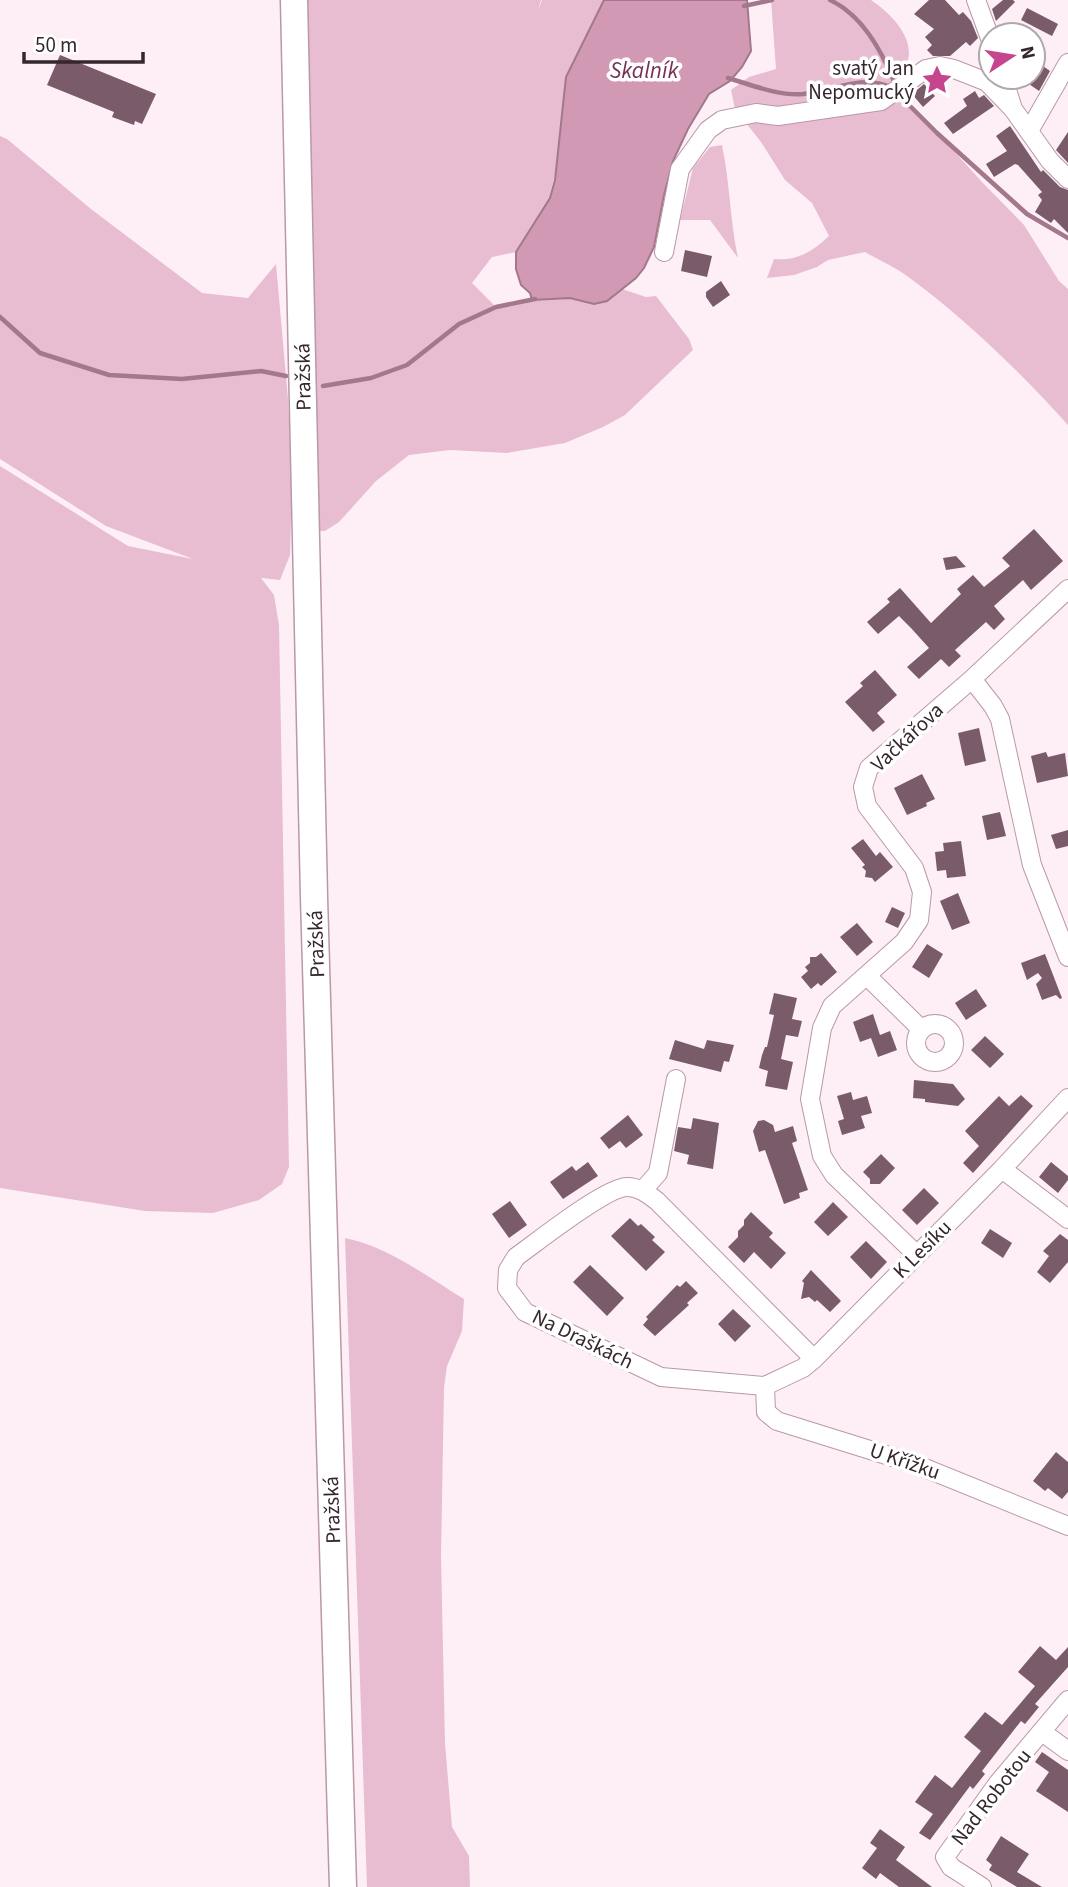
<svg xmlns="http://www.w3.org/2000/svg" width="1068" height="1887" font-family="'Source Sans 3',sans-serif">
  <style>
    .green { fill: #e8bdd1 }
    .water { fill: #d299b5; stroke: #a3778c; stroke-width: 2 }
    .lines { fill: none; stroke-linecap: round; stroke-linejoin: round }
    .stream { stroke: #a3778c; stroke-width: 4.5 }
    .building { fill: #795b6a }
    .street-casing { stroke: #b998a8; stroke-width: 20 }
    .secondary-casing { stroke: #b998a8; stroke-width: 29 }
    .street { stroke: #fff; stroke-width: 18 }
    .secondary { stroke: #fff; stroke-width: 26 }
    .labels { text-anchor: middle; dominant-baseline: central; stroke-width: 7; stroke-linejoin: round; paint-order: stroke }
    .poi-label { font-size: 21px; fill: #35272e; stroke: #fff; text-anchor: end }
    .street-label { font-size: 21px; fill: #35272e; stroke: #fff }
    .water-label { font-size: 23px; font-style: italic; fill: #763157; stroke: #fff }
  </style>
  <rect width="100%" height="100%" fill="#feeff6"/>
  <path class="green" d="M305,0H541L538,11L542,0H604L596,15L549,198L516,252L492,257L472,283L496,307L532,300L570,298L594,304L607,301L622,289L646,297L656,296L689,339L693,350L625,415L603,427L565,443L507,453L450,450L409,455L376,481L339,522L325,531H317Z
    M771,0H871C889,12 914,36 908,60C905,70 894,80 889,89L923,117L982,182L1024,225L1059,281L1068,289V425C1019,371 966,319 907,276C894,266 878,260 865,252L828,260L817,267L794,275L767,278L774,259C797,261 812,252 829,236L812,203L785,180L761,142L735,109L731,90L749,77L776,69Z
    M0,136L7,139L91,209L202,293L248,298L276,264L288,399L292,480L290,555L280,580L261,578L274,595L279,625L289,1167L282,1184L259,1200L213,1213L145,1211L0,1188V466L128,546L193,559L106,526L0,459Z
    M722,145C730,183 730,221 738,258L710,220H680L693,168L710,147Z
    M345,1238C389,1247 426,1276 464,1299L462,1331L447,1366L444,1388L441,1556L445,1743L452,1827L469,1856L470,1887H367Z"/>
  <path class="water" d="M604,0H747L751,51L742,67L730,81L709,94L688,129L673,161L664,195L654,247L644,268L636,278L607,301L594,304L570,298L532,300L530,293L521,285L516,269V252L550,198L555,180L566,77Z"/>
  <g class="lines">
    <path class="stream" d="M830,0C862,15 881,50 894,81
      M744,6L772,0
      M728,78C752,85 778,96 803,94C832,91 861,74 890,87
      M898,94L937,133L1027,214L1068,238
      M0,317L40,353L109,375L182,379L261,371L286,376
      M323,386L371,378L407,365L459,324L496,307L535,299"/>
  </g>
  <path class="building" d="M929,0H945L959,15L963,12L971,21L978,38L970,46L966,42L950,56H933L927,50L932,45L925,37L934,29L914,14Z
    M1003,0H1013L1015,2L996,21L992,9Z
    M1027,8L1058,24L1052,36L1021,20Z
    M60,55L156,94L142,124L135,121L134,125L112,117L114,112L47,85Z
    M1033,59L1050,71L1039,91L1019,77H1033Z
    M924,84L935,96L923,107L912,94Z
    M975,91L979,98L984,95L994,106L953,134L944,123L967,106L963,99Z
    M1010,126L1041,172L1043,170L1060,187L1068,190V233L1054,219L1051,223L1035,212L1042,200L1038,195L1042,192L1018,165L1015,164L994,177L986,164L1007,151L996,136Z
    M1068,132V163L1056,150Z
    M685,250L712,256L707,277L681,271Z
    M721,281L730,295L713,307L706,297V292Z
    M1034,529L1063,561L1031,590L1023,580L994,606L1005,619L994,630L986,622L955,650L961,656L949,667L941,659L919,679L907,667L929,648L911,628L899,616L878,634L867,622L890,602L887,599L900,588L931,623L961,594L957,589L973,575L984,587L1010,566L1002,558Z
    M956,556L966,567L946,570L943,558Z
    M875,670L897,695L877,713L885,722L873,732L845,702L863,686L860,683Z
    M979,728L986,761L965,766L958,733Z
    M1046,752L1048,757L1065,753L1068,776L1037,783L1031,756Z
    M922,774L935,799L926,803L927,806L907,815L894,788Z
    M1000,812L1006,836L987,840L982,816Z
    M1068,830V846L1056,849L1051,835Z
    M863,839L876,856L880,852L893,867L875,882L872,878L865,877L866,871L862,867L865,865L851,848Z
    M961,841L966,876L947,878L946,870L937,871L935,852L944,851L943,843Z
    M958,893L970,923L952,930L940,901Z
    M892,907L905,913L898,928L885,922Z
    M857,923L873,942L857,956L840,937Z
    M927,944L943,954L929,978L912,967Z
    M821,953L837,972L821,986L818,983L811,989L801,977L808,971L805,967L810,963V957H816Z
    M1045,954L1060,993L1062,998L1060,999L1056,995L1042,1000L1036,984L1042,978L1038,973L1027,980L1021,963Z
    M976,989L987,1006L966,1020L955,1003Z
    M774,993L797,998L792,1019L802,1021L798,1037L786,1035L781,1059L793,1062L787,1090L765,1086L768,1071L759,1068L762,1055L765,1047H767L774,1015L769,1014Z
    M873,1014L880,1035L890,1031L897,1050L878,1057L871,1038L860,1042L853,1022Z
    M985,1036L1004,1054L990,1068L971,1050Z
    M675,1040L704,1049L707,1040L734,1045L729,1062L724,1061L721,1072L669,1059Z
    M914,1080L953,1084L965,1099L958,1106L925,1102V1099L913,1098Z
    M851,1092L853,1100L867,1096L872,1113L861,1116L865,1128L842,1135L838,1121L844,1119L837,1096Z
    M1021,1095L1033,1106L973,1173L963,1163L979,1146L965,1131L999,1096L1009,1106Z
    M628,1115L643,1135L626,1148L620,1141L609,1149L600,1138Z
    M693,1118L719,1123L713,1169L687,1164L689,1155L674,1151L678,1127L691,1129Z
    M764,1120L773,1125L775,1132L793,1126L797,1141L792,1143L808,1190L799,1193L800,1198L784,1204L765,1150L759,1152L753,1131L758,1121Z
    M881,1154L895,1168L880,1184H870V1179L863,1172Z
    M588,1162L598,1176L563,1199L550,1182L572,1166L576,1171Z
    M1051,1162L1068,1176V1180L1058,1193L1039,1177Z
    M924,1188L939,1203L917,1225L902,1210Z
    M510,1201L527,1225L509,1238L492,1214Z
    M833,1202L848,1217L828,1236L814,1222Z
    M751,1212L773,1233L769,1237L786,1253L771,1269L754,1252L744,1263L728,1247L738,1237V1231L744,1225V1220Z
    M630,1218L638,1226L641,1224L655,1237L652,1240L665,1252L646,1271L611,1236Z
    M990,1229L1012,1243L1003,1258L981,1243Z
    M1060,1234L1068,1240V1262L1050,1283L1037,1272L1049,1256L1043,1251Z
    M866,1241L887,1262L871,1279L850,1257Z
    M590,1265L624,1298L607,1316L573,1282Z
    M811,1270L841,1301L830,1312L817,1300L815,1302L809,1297L801,1299L804,1283L802,1281Z
    M686,1281L698,1293L687,1303L689,1305L655,1336L643,1325L648,1319L646,1317L677,1285L680,1287Z
    M733,1309L751,1326L735,1342L718,1324Z
    M1056,1452L1068,1462V1492L1062,1499L1048,1488L1045,1491L1033,1481Z
    M1040,1646L1056,1660L1068,1647V1667L1035,1704L1039,1707L1025,1724L1021,1721L982,1771L985,1774L973,1789L970,1786L930,1840L919,1833L933,1814L915,1802L935,1775L952,1788L981,1751L964,1737L985,1712L1002,1725L1035,1686L1018,1672Z
    M1042,1752L1068,1770V1812L1036,1791L1049,1772L1035,1762Z
    M880,1829L905,1847L896,1860L932,1887H899L880,1873L876,1879L862,1868L877,1848L870,1843Z
    M1001,1836L1029,1854L1017,1872L1042,1887H1017L989,1870L992,1865L986,1860Z"/>
  <g class="lines">
    <g class="street-casing">
      <path id="street" d="M976,0L991,41
        M1003,77L1013,109L1050,161L1068,179
        M1029,131L1068,63
        M664,252L680,169L708,130L722,120L756,113L778,116L881,101L926,69L940,66L954,69L987,82L1013,109
        M972,679L993,706L1000,719L1032,865L1068,957
        M867,976L921,1029
        M916 1043a19 19 0 1 1 38 0a19 19 0 1 1-38 0Z
        M1002,1169L1068,1219
        M643,1190L658,1173L676,1079
        M917,1255L834,1175L822,1156L810,1099L822,1028L832,1006L904,942L919,920L922,892L914,868L867,806L863,787L869,768L972,679L1068,589
        M814,1359L657,1201C648,1194 639,1187 627,1187C606,1187 537,1242 516,1257L508,1270L507,1288L525,1312L661,1377L765,1386L803,1368L814,1359L1002,1169L1068,1098
        M765,1386L766,1412L777,1421L915,1464L1068,1526
        M1042,1732L1068,1751
        M982,1887L951,1867L945,1857L998,1783L1068,1700"/>
    </g>
    <g class="secondary-casing">
      <path id="secondary" d="M294,0L314,897L343,1887"/>
    </g>
    <use href="#street" class="street"/>
    <use href="#secondary" class="secondary"/>
  </g>
  <defs>
    <g id="sight-bare" transform="scale(2.415)"><path d="M0-6L1.8-2.2L6-1.7L2.9 1.2L3.7 5.4L0 3.3L-3.7 5.4L-2.9 1.2L-6-1.7L-1.8-2.2Z" fill="#c5458f" stroke="#fff" stroke-width="2.5" paint-order="stroke"/></g>
  </defs>
  <g fill-rule="evenodd">
    <use href="#sight-bare" x="937" y="80"/>
  </g>
  <g class="labels">
    <g class="poi-label">
      <text x="914" y="68">svatý Jan<tspan x="914" dy="24">Nepomucký</tspan></text>
    </g>
    <g class="street-label">
      <text transform="translate(303 377) rotate(-91)">Pražská</text>
      <text transform="translate(907 737) rotate(-43)">Vačkářova</text>
      <text transform="translate(316 944) rotate(-92)">Pražská</text>
      <text transform="translate(922 1249) rotate(-45)">K Lesíku</text>
      <text transform="translate(583 1339) rotate(26)">Na Draškách</text>
      <text transform="translate(905 1461) rotate(19)">U Křížku</text>
      <text transform="translate(332 1510) rotate(-92)">Pražská</text>
      <text transform="translate(991 1797) rotate(-52)">Nad Robotou</text>
    </g>
    <g class="water-label">
      <text x="644" y="70">Skalník</text>
    </g>
  </g>
  <g transform="translate(1012 56) rotate(78)"><circle r="33" fill="#ffffff" stroke="#aea9ab" stroke-width="2"/>
  <path d="M0-5L12 26L0 18L-12 26Z" fill="#c5458f"/>
  <text y="-10" font-size="19" font-weight="bold" text-anchor="middle" fill="#35272e">N</text>
  </g>
  <path d="M24 52v10h119v-10" fill="none" stroke="#35272e" stroke-width="3.5"/>
  <text x="35" y="52" font-size="21" fill="#35272e" stroke="#ffffff" stroke-width="5" paint-order="stroke">50 m</text>
</svg>
